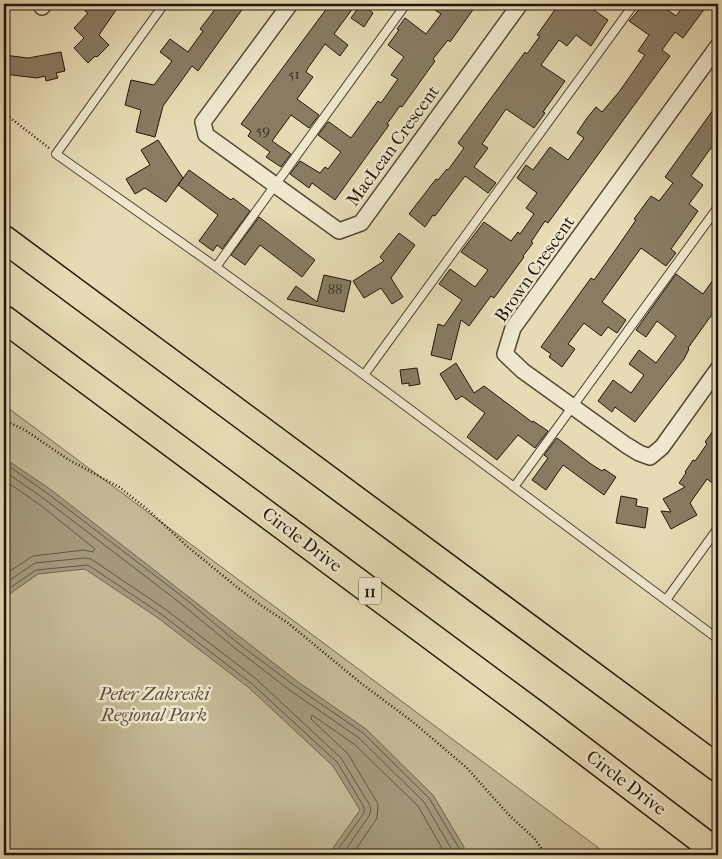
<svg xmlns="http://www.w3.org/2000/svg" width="722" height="859" font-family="'IM FELL French Canon',serif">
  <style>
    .green { fill: #c5ba97; stroke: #746852 }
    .water { fill: #a3987b; stroke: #6f644f }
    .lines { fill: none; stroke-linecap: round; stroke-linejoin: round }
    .shore { stroke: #625744; stroke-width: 1 }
    .building { fill: #887c63; stroke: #22160c }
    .lane-casing { stroke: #534736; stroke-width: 10 }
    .street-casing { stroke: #534736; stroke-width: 18 }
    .highway-casing { stroke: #22160c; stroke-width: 29 }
    .path { stroke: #22160c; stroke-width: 2.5; stroke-dasharray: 1 2.5; stroke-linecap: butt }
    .lane { stroke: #efe8ce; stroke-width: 8 }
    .street { stroke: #efe8ce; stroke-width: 15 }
    .highway { stroke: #e6dbb4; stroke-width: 26 }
    .labels { text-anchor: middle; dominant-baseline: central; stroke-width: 5; stroke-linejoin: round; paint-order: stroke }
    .number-label { font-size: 15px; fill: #3c3022 }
    .shield { fill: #efe8ce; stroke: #605546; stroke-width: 1 }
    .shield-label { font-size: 16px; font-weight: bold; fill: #22160c }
    .street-label { font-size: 18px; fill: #22160c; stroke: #efe8ce }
    .park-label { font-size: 18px; font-style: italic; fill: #5b4f3d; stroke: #efe8ce }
  </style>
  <rect width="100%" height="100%" fill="#e6dbb4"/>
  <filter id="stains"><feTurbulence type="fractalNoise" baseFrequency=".004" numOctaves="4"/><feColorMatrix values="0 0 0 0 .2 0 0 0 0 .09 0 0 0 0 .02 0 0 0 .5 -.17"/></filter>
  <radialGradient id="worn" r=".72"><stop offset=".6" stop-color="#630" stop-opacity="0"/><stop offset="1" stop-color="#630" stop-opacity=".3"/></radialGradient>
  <path class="green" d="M4,405L608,855H4Z"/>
  <path class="water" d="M4,458L50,489L298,682L366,729L433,795L464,847V855H328L360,810L333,766L248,687L158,618L85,569L38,574L4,598Z"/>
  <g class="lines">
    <path class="shore" d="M4,463L47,493L183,597L239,644L295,686L363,733L429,798L459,848L460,855
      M4,471L43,498L179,602L236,649L291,691L359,738L424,802L452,850L453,855
      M4,480L39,504L95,549L93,552L84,550L33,556L4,575
      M4,584L35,563L84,558L91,559L165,609L255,678L341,758L369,804L371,810L369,816L342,855
      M4,592L36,570L88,565L161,614L251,683L337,762L364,807V813L334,855
      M352,855L377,818L378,804L348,754L311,719L312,715L354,744L418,806L446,855"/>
  </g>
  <path class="building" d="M91,4H120L99,35L109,45L97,57L95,56L88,63L74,48L84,38L74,28L88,13L85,11Z
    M219,4H246L198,71L192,66L163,106L155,137L136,132L141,110L125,105L131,80L154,85L172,61L160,52L170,39L188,52L203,31L200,29Z
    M330,4H356L334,34L348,45L340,56L325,44L308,68L306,72L313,77L297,99L319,115L309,128L291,115L272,141L291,154L281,167L266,157L270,152L248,136L251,131L241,124Z
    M361,4L373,13L364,27L351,18Z
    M426,4H477L450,42L448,40L433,59L435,61L402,107L400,106L387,124L389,125L335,200L312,183L309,188L290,174L300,161L320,173L325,167L328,169L341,152L318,135L328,122H329L351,138L378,101L381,103L398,79L391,75L404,57L388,45L399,30L397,29L405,18L426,34L441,14Z
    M559,4H594L591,8L608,20L591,46L576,35L567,46L559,40L541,65L565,81L543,112L545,113L534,128L506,109L482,144L488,148L474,167L496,183L488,193L465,176L435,216L433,215L425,227L409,214L436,179L438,180L447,169L448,170L464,148L458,143L525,52L527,54L540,36L537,35Z
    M644,4H659L676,16L685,4H708L683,38L675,32L662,50L670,56L548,223L545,221L531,242L533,243L523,256L524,257L494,298L491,296L469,326L461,320L451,360L431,355L438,324L444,326L462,300L439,284L450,269L475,287L488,270L461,252L484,222L511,241L518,232L520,234L534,214L526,208L537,193L517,178L526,165L533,170L550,147L568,160L584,138L577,133L587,118L596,107L602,112L619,92L645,55L638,51L649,35L629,21Z
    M61,52L65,71L56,73L58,78L46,81L45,76L37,78L4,74V55L28,58Z
    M718,103V138L691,176L703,185L689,204L698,211L671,249L676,253L666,266L641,248L602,302L626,320L617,333L608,327L601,336L584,323L568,344L575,349L562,367L549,357L551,354L541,347L591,278L594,280L616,249L636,220L634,219L651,196L659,201L673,183L665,177Z
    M158,140L183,178L166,202L145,188L135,194L126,179L150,165L141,150Z
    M189,170L231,200L233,198L250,211L222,249L217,245L213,251L199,241L218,215L178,185Z
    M259,217L315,260L302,277L260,245L245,265L231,255Z
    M399,233L415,245L391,278L403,297L392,304L381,288L364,298L353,281L384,261L380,257Z
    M718,273V306L688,348L689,349L684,359L635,422L615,407L612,412L598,401L613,380L631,393L644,375L629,364L639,350L656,363L676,336L657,321L646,337L636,330L676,274L703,294Z
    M324,275L351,281L344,312L287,299L296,286L317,302Z
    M456,363L474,393L484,386L532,422L533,421L548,431L535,448L518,435L497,460L467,437L485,413L462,396L456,400L440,374Z
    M417,368L420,384L409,386V383L402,384L400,370Z
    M718,424V487L707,479L690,503L697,515L671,529L661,511L671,512L663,499L685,487L679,483L686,473L685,472L693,460L695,461L707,444L705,442Z
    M557,438L591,464L602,471L604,469L616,477L604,495L563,465L546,490L532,480L548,458L544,455Z
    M621,496L637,499L636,506L648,508L645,528L616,523Z"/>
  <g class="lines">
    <g class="lane-casing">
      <path id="lane" d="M164,4L56,154L216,267L364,375L718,639
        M216,267L406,4
        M364,375L634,4
        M514,487L718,207
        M666,600L718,528"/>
    </g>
    <g class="street-casing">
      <path id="street" d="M290,4L203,122L206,135L339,231L361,223L520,4
        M42,7L44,4
        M718,46L513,328L505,354L523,371L626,445L639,453L650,457L662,447L718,369"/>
    </g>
    <g class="highway-casing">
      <path id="highway" d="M4,239L718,768
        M4,319L537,715L718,853"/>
    </g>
    <path class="path" d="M4,113L49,148
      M4,420L25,430L69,460L119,487L147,509L188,547L238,588L262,606L288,623L362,684L413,722L467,768L508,814L534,838L546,855"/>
    <use href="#lane" class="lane"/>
    <use href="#street" class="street"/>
    <use href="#highway" class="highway"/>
  </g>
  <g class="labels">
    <g class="number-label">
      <text x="294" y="74">51</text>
      <text x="263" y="130">59</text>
      <text x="335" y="289">88</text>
    </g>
    <rect class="shield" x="359" y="577.5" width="22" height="27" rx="4"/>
    <g class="shield-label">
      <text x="370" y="591">11</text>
    </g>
    <g class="street-label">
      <text transform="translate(393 146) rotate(-54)">MacLean Crescent</text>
      <text transform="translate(535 269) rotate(-55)">Brown Crescent</text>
      <text transform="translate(302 540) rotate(37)">Circle Drive</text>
      <text transform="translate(626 783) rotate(37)">Circle Drive</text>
    </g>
    <g class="park-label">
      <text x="154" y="694">Peter Zakreski<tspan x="154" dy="21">Regional Park</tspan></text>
    </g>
  </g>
  <rect width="722" height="859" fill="none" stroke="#e6dbb4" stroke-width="20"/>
  <rect x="5" y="5" width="712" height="849" fill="none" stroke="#22160c" stroke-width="2.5"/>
  <rect x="10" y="10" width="702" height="839" fill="none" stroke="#22160c"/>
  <rect width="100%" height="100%" filter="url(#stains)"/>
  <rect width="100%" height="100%" fill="url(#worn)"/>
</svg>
